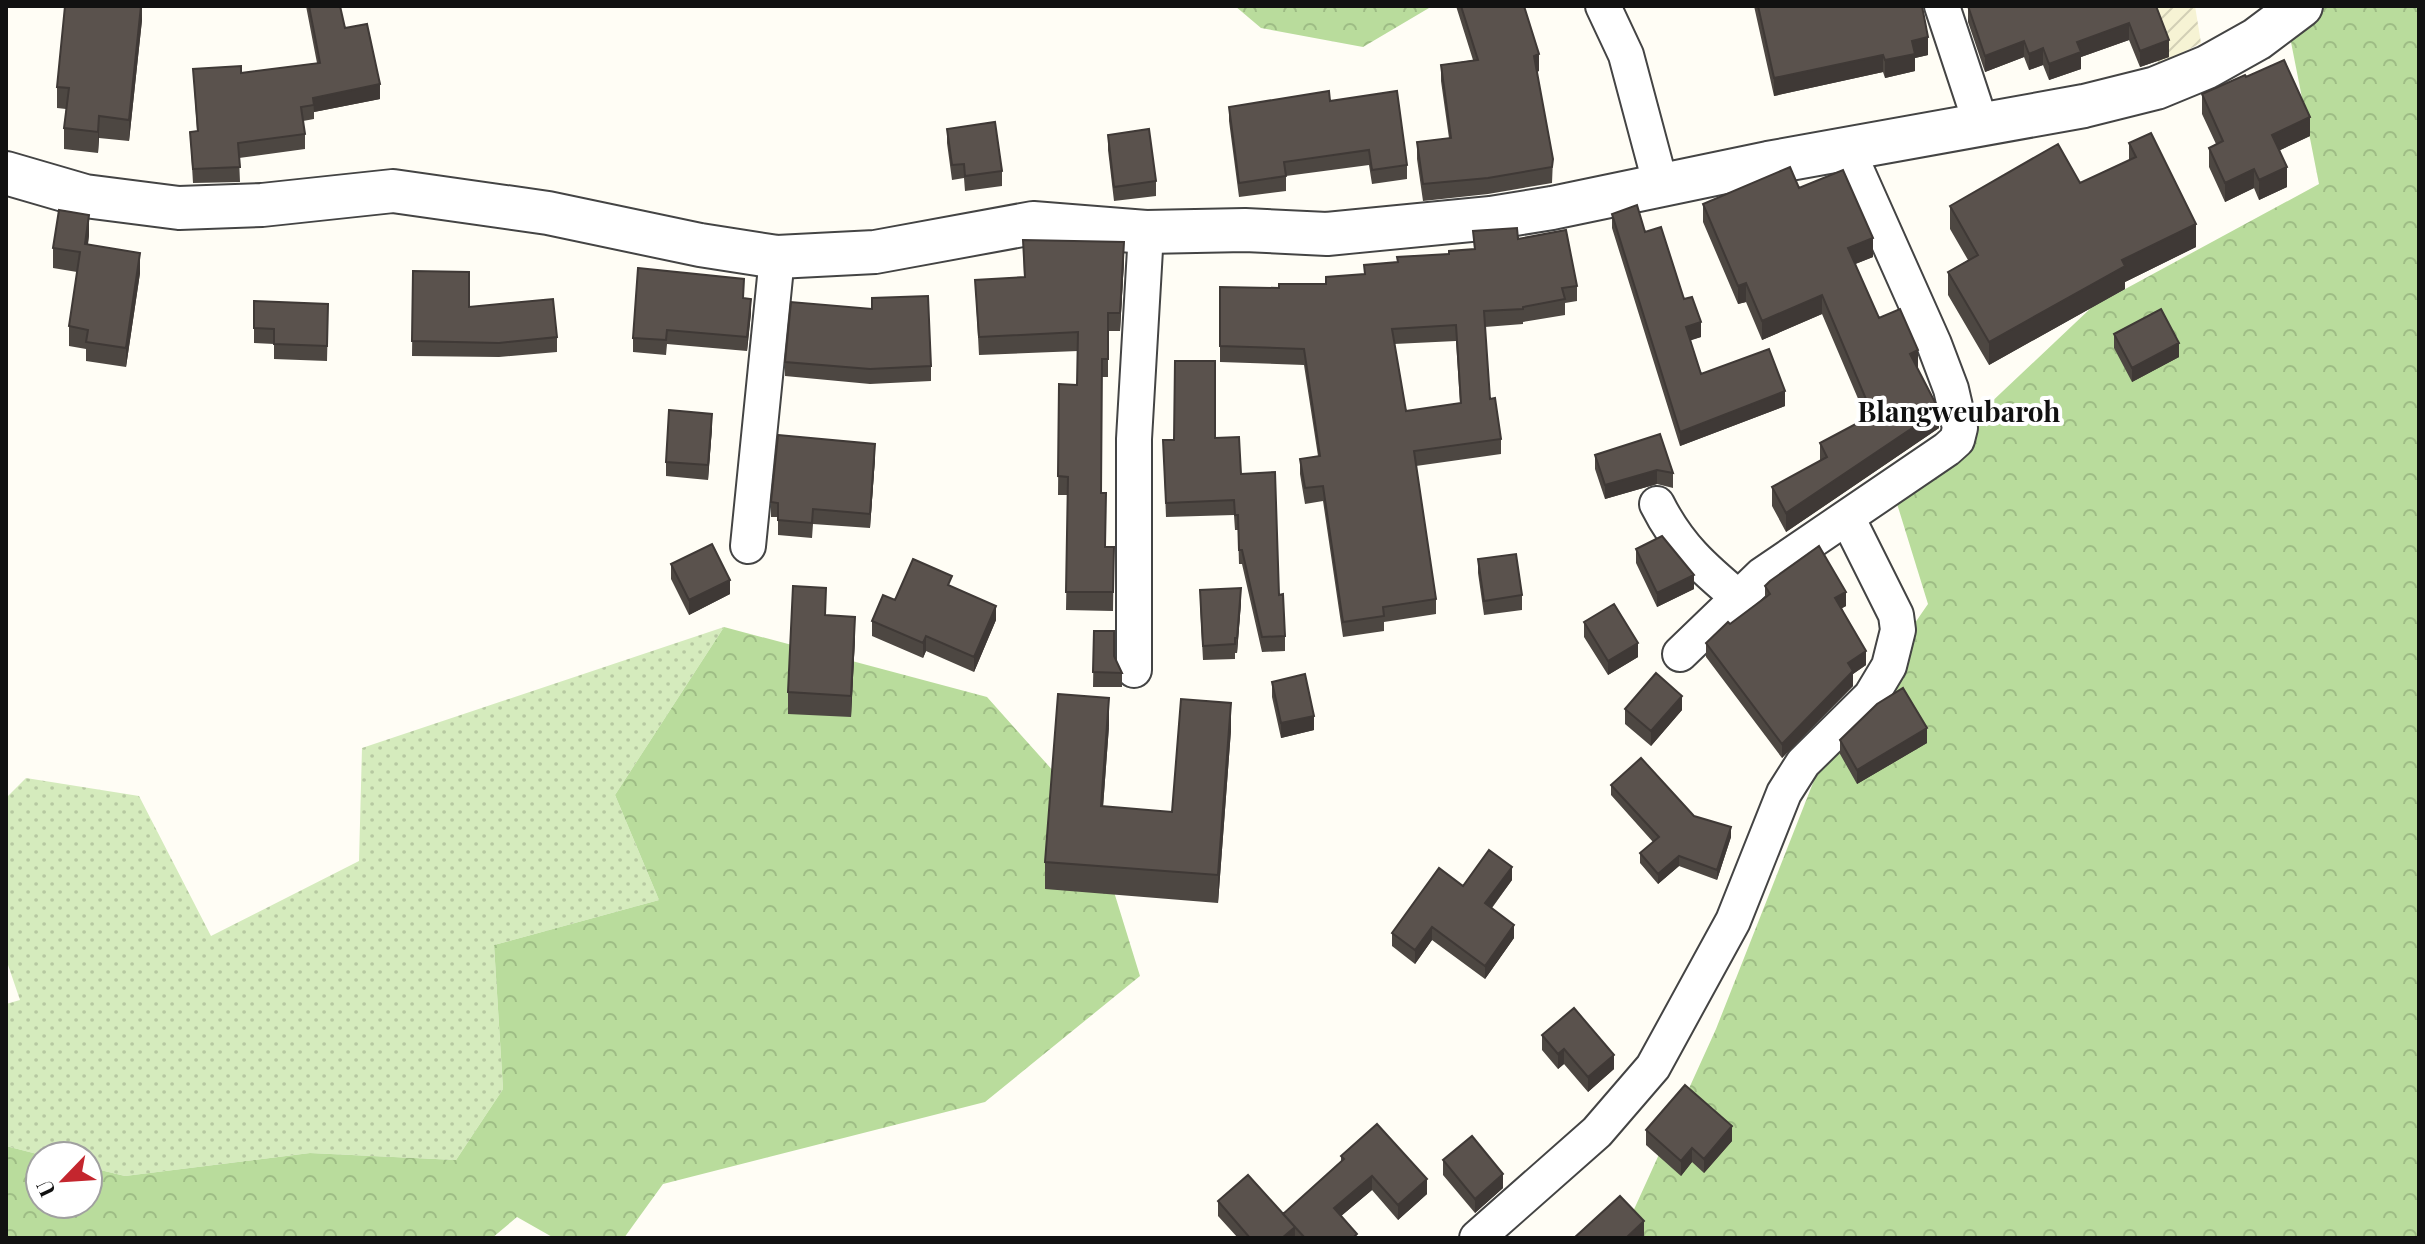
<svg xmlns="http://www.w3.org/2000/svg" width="2425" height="1244" font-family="'Playfair Display',serif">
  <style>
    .farmland { fill: url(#farmland-furrows) }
    .grass { fill: url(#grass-dots) }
    .forest { fill: url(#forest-crowns) }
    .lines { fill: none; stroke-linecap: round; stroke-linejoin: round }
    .minor-casing { stroke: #444; stroke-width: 38 }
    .tertiary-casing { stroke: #444; stroke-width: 46 }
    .minor { stroke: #fff; stroke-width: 34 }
    .tertiary { stroke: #fff; stroke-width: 42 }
    .wall { fill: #4d4742; fill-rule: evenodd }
    .shaded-wall { fill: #3f3936 }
    .building { fill: #5a524d; stroke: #3f3936; stroke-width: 2; fill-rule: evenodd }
    .labels { text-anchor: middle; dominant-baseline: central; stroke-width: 8; stroke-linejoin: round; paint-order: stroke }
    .quarter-label { font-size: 28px; font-weight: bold; fill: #111; stroke: #fff }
  </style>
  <defs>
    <pattern id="farmland-furrows" width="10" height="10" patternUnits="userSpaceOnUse" patternTransform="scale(2)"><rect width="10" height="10" fill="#f6f3d4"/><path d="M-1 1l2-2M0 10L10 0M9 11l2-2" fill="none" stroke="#d2cfb5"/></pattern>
    <pattern id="grass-dots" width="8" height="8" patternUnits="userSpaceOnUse" patternTransform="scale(2)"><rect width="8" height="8" fill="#d5ebbd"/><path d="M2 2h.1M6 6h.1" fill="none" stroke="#b6c8a1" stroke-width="1.8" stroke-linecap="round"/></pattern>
    <pattern id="forest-crowns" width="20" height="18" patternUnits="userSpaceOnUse" patternTransform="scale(2)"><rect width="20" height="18" fill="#b9dc9c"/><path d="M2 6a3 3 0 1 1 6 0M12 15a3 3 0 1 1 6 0" fill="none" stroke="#9ebc85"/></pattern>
  </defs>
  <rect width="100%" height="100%" fill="#fffdf5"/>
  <path class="farmland" d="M2133,6H2195L2201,43L2159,65Z"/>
  <path class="grass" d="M724,627L615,795L659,900L494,945L503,1089L456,1160L310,1153L125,1176L88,1167V1156H45L6,1146V1004L20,1000L6,959V798L26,778L139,796L211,936L359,861L362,748Z"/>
  <path class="forest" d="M1235,6H1429V8L1363,47L1261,28Z
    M2327,6H2419V1238H1621L1716,1029L1824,755L1928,604L1894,494L2092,307L2319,184L2289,32Z
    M724,627L987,697L1089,811L1140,976L985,1102L663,1184L624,1238H554L517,1217L492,1238H6V1146L45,1156H40V1204H88V1167L125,1176L310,1153L456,1160L503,1089L494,945L659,900L615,795Z"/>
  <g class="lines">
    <g class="minor-casing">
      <path id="minor" d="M1603,6L1626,55L1661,186
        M1942,6L1981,124
        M1657,504C1678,546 1703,568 1739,598
        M748,546L777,257
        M1680,654L1762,575L1847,517
        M1134,670V439L1146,232
        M1477,1238L1597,1132L1653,1067L1733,921L1784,793L1803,763L1871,696L1889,666L1898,630L1896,615L1847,517L1947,449L1957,440L1960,428L1951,389L1934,344L1847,149"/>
    </g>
    <g class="tertiary-casing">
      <path id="tertiary" d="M6,173L85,196L179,208L262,205L393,191L548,213L700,245L777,257L875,252L1033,223L1146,232L1245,230L1327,234L1491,218L1552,208L1768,163L2084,106L2156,88L2207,67L2257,39L2301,6"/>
    </g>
    <use href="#minor" class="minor"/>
    <use href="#tertiary" class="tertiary"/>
  </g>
  <path class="wall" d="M142,6V20L129,141L99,138L98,153L64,149V128L66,109L57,108V87Z
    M306,6H340L345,28L380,99L314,112V119L303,121L305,134V149L239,158L240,182L193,183L190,132L197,131L193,69L241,73L317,63Z
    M1456,6H1524L1539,71L1537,72L1553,159L1552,183L1488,194L1423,201L1417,159V142L1449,138L1441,81V65L1473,60Z
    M1754,6H1922L1928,55L1915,58V71L1885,78L1883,72L1774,96Z
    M1968,6H2156L2169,57L2140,67L2129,40L2081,57V69L2049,80L2043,65L2029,70L2024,57L1985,72L1968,22Z
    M2202,94L2310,136L2280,150L2287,187L2259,200L2254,188L2225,202L2209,167V148L2216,144L2202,114Z
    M1330,101L1407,165V179L1372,184L1369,165L1286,176V191L1239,197L1229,121V107Z
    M947,129L1002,171V186L965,191L964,178L952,180L947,143Z
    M1108,135L1156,181V196L1114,201L1108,150Z
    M2129,143L2196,247L2125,282V289L1989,365L1948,295V272L1968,260L1950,229V206L2080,183L2129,160Z
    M1799,188L1873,257L1855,264L1879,318L1918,369L1939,428L1786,532L1772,506V487L1820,461V443L1865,419V415L1822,314L1762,340L1746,302L1738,304L1703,222V204Z
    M1612,214L1645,232L1684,299L1701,337L1690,340L1701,374L1785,406L1680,446L1612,228Z
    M1473,231L1518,239L1577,286V301L1565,303V315L1523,322V324L1485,327L1490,399L1501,439V454L1416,466L1436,599V614L1384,622V631L1343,637L1323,501L1305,504L1300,474V459L1318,456L1304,365L1220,362V287L1279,288L1326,284L1364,274L1397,262L1474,249ZM1456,341L1460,403L1406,411L1394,344Z
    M89,235L88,245L140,273L126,367L86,361V349L69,346V326L77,272L53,268V248Z
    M1023,240L1124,261L1120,331H1108V377H1102L1101,493L1105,547H1114L1113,611L1066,610L1068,495H1058L1059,384L1077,385L1078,351L979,355L975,280L1024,277Z
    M413,271L469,307L557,337V352L499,357L412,356Z
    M744,298L751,313L747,351L667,344L666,355L633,352V338Z
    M254,301L328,319L327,361L274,359V344L254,343Z
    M2114,334L2179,357L2132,382L2114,348Z
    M785,362L931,366V381L870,384L785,376Z
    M712,428L708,480L666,476V462Z
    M1215,438L1241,474L1279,595L1285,636V651L1262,652L1242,564H1239L1238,530H1235L1234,515L1166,517L1163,440Z
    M1595,455L1673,473V488L1657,484L1605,499L1595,469Z
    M875,458L870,528L813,524L812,538L778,535V517H771V502Z
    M1636,549L1694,589L1657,607L1636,563Z
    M1478,559L1522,595V610L1484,615L1478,573Z
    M671,564L730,594L689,615L671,579Z
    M952,586L996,620L974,672L926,651L923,658L872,636V621L895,600Z
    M1765,586L1846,606L1842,608L1866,665L1853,674V686L1782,758L1706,657V643L1765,597Z
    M1241,603L1237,653H1235V659L1203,660L1200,605Z
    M826,615L855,638L851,717L788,714V692Z
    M1584,622L1638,657L1608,675L1584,637Z
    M1094,631L1114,656L1122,673V687H1093Z
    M1272,682L1314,730L1281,738L1272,697Z
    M1625,709L1682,710L1651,746L1625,724Z
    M1109,726L1103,807L1172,812L1231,730L1218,903L1045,889V862Z
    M1840,740L1927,743L1857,784L1840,754Z
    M1611,785L1694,816L1731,837L1717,880L1679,866L1658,884L1640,863V853L1653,842L1611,795Z
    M1512,880L1492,908L1514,938L1485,979L1432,940L1415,964L1392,946V933L1463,886Z
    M1542,1035L1614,1069L1588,1092L1564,1064L1558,1069L1542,1050Z
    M1646,1130L1732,1141L1704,1173L1692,1162L1681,1176L1646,1145Z
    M1341,1156L1427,1194L1398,1220L1372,1190L1341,1216L1357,1238H1238L1218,1216V1201L1283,1214L1341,1162Z
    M1443,1160L1503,1188L1475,1213L1443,1175Z"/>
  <path class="shaded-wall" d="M141,6L142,20L129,141V120Z
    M2129,23V40L2081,57V69L2049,80V64L2077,42Z
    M1928,37V55L1915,58V71L1885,78V60L1912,41Z
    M2169,40V57L2140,67V51Z
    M2024,41V57L1985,72V56Z
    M2043,48V65L2029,70V54Z
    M1539,54V71L1534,72V56Z
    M1883,55V72L1774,96V78Z
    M380,84V99L314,112L313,98Z
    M99,116V138L98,153V132Z
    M2310,117V136L2272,154V135Z
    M2287,167V187L2259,200V180Z
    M2254,169V188L2225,202V183Z
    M89,215V235L85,264V244Z
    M2196,224V247L2125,282V289L1989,365V342L2122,260Z
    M1873,238V257L1848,267V248Z
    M1124,242V261L1120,331V313Z
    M140,253V273L126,367V348Z
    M1746,283V302L1738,304V286Z
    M1822,295V314L1762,340V321Z
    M751,299V313L747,351V337Z
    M1701,322V337L1686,342V327Z
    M2179,343V357L2132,382V368Z
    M1918,350V369L1910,354Z
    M1785,391V406L1680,446V432Z
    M1939,410V428L1786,532V513Z
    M712,414V428L708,480V465Z
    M875,444V458L870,528V514Z
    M1657,470V484L1605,499V485Z
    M1694,575V589L1657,607V593Z
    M730,580V594L689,615V600Z
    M1241,588V603L1237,653V638Z
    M1846,592V606L1835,612V598Z
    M996,606V620L974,672V657Z
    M855,617V638L851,717V696Z
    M926,636V651L923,658V643Z
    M1638,643V657L1608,675V661Z
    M1866,651V665L1853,674V686L1782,758V744L1848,663Z
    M1682,696V710L1651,746V731Z
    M1109,698V726L1101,834V806Z
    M1231,703V730L1218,903V875Z
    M1314,716V730L1281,738V723Z
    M1927,728V743L1857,784V770Z
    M1731,827V837L1717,880V870Z
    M1679,856V866L1658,884V874Z
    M1512,867V880L1485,916V903Z
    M1514,925V938L1485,979V966Z
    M1432,927V940L1415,964V950Z
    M1564,1049V1064L1558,1069V1054Z
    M1614,1055V1069L1588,1092V1077Z
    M1732,1126V1141L1704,1173V1159Z
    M1692,1148V1162L1681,1176V1161Z
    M1503,1174V1188L1475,1213V1199Z
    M1372,1176V1190L1334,1222V1208Z
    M1427,1179V1194L1398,1220V1205Z
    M1644,1221V1236L1642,1238H1626Z
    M1295,1227V1238H1282Z"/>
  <path class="building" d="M65,6H141L129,120L99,116L98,132L64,128L69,88L57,87Z
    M309,6H340L345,28L367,24L380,84L313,98L314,105L301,107L305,134L238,143L240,167L193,169L190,132L198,131L193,69L241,66V73L320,63Z
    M1461,6H1524L1539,54L1534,56L1553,159L1552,167L1488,178L1423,184L1417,142L1451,138L1441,65L1478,60Z
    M1758,6H1922L1928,37L1912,41L1915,54L1885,60L1883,55L1774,78Z
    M1968,6H2156L2169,40L2140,51L2129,23L2077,42L2081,52L2049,64L2043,48L2029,54L2024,41L1985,56Z
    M2284,60L2310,117L2272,135L2287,167L2259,180L2254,169L2225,183L2209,148L2223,141L2202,94L2245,75L2246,77Z
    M1329,91L1330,101L1397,91L1407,165L1372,170L1369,150L1284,162L1286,176L1239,183L1229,107Z
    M995,122L1002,171L965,176L964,164L952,165L947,129Z
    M1149,129L1156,181L1114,187L1108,135Z
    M2151,133L2196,224L2122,260L2125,266L1989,342L1948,272L1978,255L1950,206L2058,144L2080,183L2136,157L2129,143Z
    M1790,167L1799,188L1843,170L1873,238L1848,248L1879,318L1900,309L1918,350L1910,354L1939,410L1786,513L1772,487L1827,457L1820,443L1869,417L1865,408L1869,406L1822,295L1762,321L1746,283L1738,286L1703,204Z
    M1637,205L1645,232L1661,227L1684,299L1692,297L1701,322L1686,327L1701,374L1769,349L1785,391L1680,432L1612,214Z
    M59,210L89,215L85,244L140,253L126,348L86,342L88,330L69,326L80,252L53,248Z
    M1517,228L1518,239L1566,230L1577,286L1562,288L1565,299L1523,307V309L1484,311L1490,399L1495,398L1501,439L1414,451L1436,599L1383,607L1384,616L1343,622L1323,486L1305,488L1300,459L1320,456L1304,349L1220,346V287L1279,288V284H1326V277L1365,274L1364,265L1398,262L1397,257L1449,254V251L1475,249L1473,231ZM1456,325L1461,403L1406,411L1392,329Z
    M1023,240L1124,242L1120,313H1108V359H1102L1101,493H1106L1105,547H1114L1113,592H1066L1068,477L1058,476L1059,384L1077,385L1078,332L979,337L975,280L1025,277Z
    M638,268L744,279L743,298L751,299L747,337L667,330L666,340L633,338Z
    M413,271L469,272V307L553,299L557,337L499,343L412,341Z
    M928,296L931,366L870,369L785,362L791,302L872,309V298Z
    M254,301L328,304L327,346L274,344V329L254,328Z
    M2161,309L2179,343L2132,368L2114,334Z
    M1175,361H1215V438L1239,437L1241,474L1275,472L1279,595L1283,594L1285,636L1262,637L1242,550H1239L1238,515H1235L1234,500L1166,503L1163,440H1174Z
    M669,410L712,414L708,465L666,462Z
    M1660,434L1673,473L1657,470L1605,485L1595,455Z
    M778,435L875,444L870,514L813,509L812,523L778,520V503L771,502Z
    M1662,536L1694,575L1657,593L1636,549Z
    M712,544L730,580L689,600L671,564Z
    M1819,546L1846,592L1835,598L1866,651L1848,663L1853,671L1782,744L1706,643L1728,622L1730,624L1770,594L1765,586L1770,581Z
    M1516,554L1522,595L1484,601L1478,559Z
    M913,559L952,576L948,585L996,606L974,657L926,636L923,643L872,621L883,595L895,600Z
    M793,586L826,588L825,615L855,617L851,696L788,692Z
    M1241,588L1237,638H1235V644L1203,646L1200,590Z
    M1614,604L1638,643L1608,661L1584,622Z
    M1094,631H1114V656L1122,673L1093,672Z
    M1656,673L1682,696L1651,731L1625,709Z
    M1305,674L1314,716L1281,723L1272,682Z
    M1903,688L1927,728L1857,770L1840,740L1877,704Z
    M1058,694L1109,698L1101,806L1172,812L1181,699L1231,703L1218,875L1045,862Z
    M1641,758L1694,816L1731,827L1717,870L1679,856L1658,874L1640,853L1659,837L1611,785Z
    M1489,850L1512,867L1485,903L1514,925L1485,966L1432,927L1415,950L1392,933L1439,868L1463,886Z
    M1574,1008L1614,1055L1588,1077L1564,1049L1558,1054L1542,1035Z
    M1685,1085L1732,1126L1704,1159L1692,1148L1681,1161L1646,1130Z
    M1377,1124L1427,1179L1398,1205L1372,1176L1334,1208L1357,1234L1353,1238H1305L1283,1214L1344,1159L1341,1156Z
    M1472,1136L1503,1174L1475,1199L1443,1160Z
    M1248,1175L1295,1227L1282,1238H1250L1218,1201Z
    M1620,1196L1644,1221L1626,1238H1574Z"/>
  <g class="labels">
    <g class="quarter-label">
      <text x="1959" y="410">Blangweubaroh</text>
    </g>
  </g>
  <rect width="2425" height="1244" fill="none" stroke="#111111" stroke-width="16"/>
  <g transform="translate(64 1180) rotate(245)"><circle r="38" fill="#ffffff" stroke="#a0a0a0" stroke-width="2"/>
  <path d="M0-6L14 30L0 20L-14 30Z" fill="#c4262e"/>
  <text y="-12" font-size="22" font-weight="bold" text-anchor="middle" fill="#111111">U</text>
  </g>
</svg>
